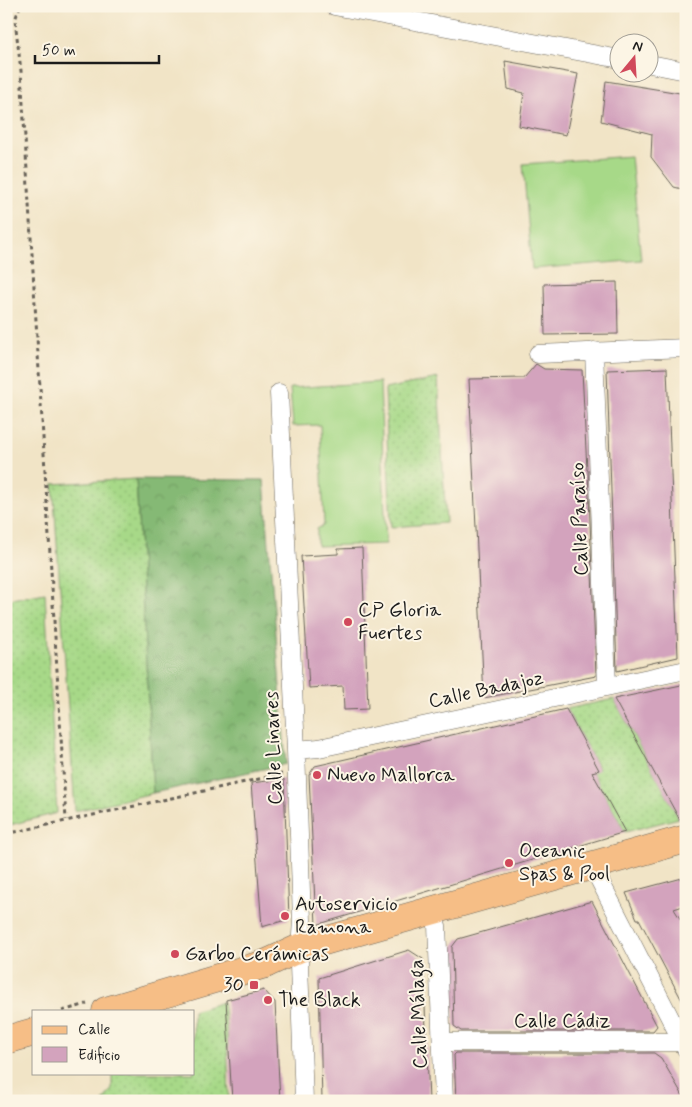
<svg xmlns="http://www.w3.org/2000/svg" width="692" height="1107" font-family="Mynerve,sans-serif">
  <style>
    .grass { fill: url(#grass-dots); stroke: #627a52 }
    .forest { fill: url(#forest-crowns); stroke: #506a48 }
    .garden { fill: #a7d988; stroke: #627a52 }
    .building { fill: #d3a3bd }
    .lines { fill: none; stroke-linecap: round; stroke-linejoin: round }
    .minor-casing { stroke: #676258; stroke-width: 19 }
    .primary-casing { stroke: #676258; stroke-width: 29 }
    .trunk-casing { stroke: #676258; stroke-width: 29 }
    .path { stroke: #676258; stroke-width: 3; stroke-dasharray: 4 4; stroke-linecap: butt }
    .minor { stroke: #fff; stroke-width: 18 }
    .primary { stroke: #f6be86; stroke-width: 28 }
    .trunk { stroke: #f6be86; stroke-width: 28 }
    .poi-dot { fill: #d1495b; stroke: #fcf5e5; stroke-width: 2 }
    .labels { text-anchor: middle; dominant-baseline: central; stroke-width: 4; stroke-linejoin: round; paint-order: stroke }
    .street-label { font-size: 20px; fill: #1c1c1c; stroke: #fcf5e5 }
    .poi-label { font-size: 20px; fill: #1c1c1c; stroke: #fcf5e5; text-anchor: start }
  </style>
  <defs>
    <pattern id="grass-dots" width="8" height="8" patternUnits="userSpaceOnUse" patternTransform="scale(1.25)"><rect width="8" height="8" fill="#a7d988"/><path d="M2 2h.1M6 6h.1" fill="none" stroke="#8fba75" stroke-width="1.8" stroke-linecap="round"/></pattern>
    <pattern id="forest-crowns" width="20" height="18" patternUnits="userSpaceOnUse" patternTransform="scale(1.25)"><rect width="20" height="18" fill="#85b974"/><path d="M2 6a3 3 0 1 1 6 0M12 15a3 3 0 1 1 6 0" fill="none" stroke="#729e64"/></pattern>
  </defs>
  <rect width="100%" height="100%" fill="#fcf5e5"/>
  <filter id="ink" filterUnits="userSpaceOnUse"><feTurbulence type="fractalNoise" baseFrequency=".02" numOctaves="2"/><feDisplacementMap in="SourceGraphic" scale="10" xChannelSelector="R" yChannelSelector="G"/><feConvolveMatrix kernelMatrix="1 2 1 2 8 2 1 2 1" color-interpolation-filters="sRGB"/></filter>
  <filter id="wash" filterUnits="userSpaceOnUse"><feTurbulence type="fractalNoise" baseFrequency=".0096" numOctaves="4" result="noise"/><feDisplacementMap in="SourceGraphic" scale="20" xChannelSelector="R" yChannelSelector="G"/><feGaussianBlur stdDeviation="1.12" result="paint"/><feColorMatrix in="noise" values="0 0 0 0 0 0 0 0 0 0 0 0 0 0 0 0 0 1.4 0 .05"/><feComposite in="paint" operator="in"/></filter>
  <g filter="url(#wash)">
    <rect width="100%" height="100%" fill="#f1e4c6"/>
    <path class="grass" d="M438,378L446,523L391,527L385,389Z
      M136,479L153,793L75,811L53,484Z
      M45,593L57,813L6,826V600Z
      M614,699L679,818L625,832L592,772L599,769L566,709Z
      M223,1002L227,1034L229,1101H103L112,1089V1073H194L193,1011Z"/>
    <path class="forest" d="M136,479L264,480L286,764L153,793Z"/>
    <path class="garden" d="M631,156L641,260L532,269L523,164Z
      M380,382L386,544L317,546V529L324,525L320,425L293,426L290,388Z"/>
    <g id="blocks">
      <path class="building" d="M505,61L578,74L566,135L519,126L524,93L508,89Z
        M606,81L686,94V190L674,187L651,157L652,134L601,121Z
        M617,282L618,334L545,335L544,284Z
        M536,364L544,369L582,370L587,470H588L596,676L484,698L469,379L524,378Z
        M667,368L678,657L617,671L607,370Z
        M362,548L368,709L344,710L343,686L309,688L301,556L338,554V549Z
        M686,684V824H682L614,699Z
        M566,709L599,770L592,772L625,832L316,925L309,775L315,766Z
        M284,779L289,919L262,927L251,783Z
        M686,877V905L674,909L686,928V1008L639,919H637L626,893Z
        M592,901L657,1026L653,1031H461L454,1026L452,947L458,939Z
        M409,950L423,959L429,1101H322L319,978Z
        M264,990L275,1002L280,1101H232L226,1000Z
        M456,1053H654L661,1058L686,1101H456L454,1055Z"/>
    </g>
  </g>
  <g filter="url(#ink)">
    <use href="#blocks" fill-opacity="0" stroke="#676258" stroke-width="1"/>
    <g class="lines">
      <g class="minor-casing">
        <path id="minor" d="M334,6L620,59
          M650,64L686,71
          M594,351L607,686
          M538,354L686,348
          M279,393L296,750L302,920L299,965L304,1101
          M296,750L319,748L686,670
          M599,879L686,1049
          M437,925L444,1101
          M442,1042H682"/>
      </g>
      <g class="primary-casing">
        <path id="primary" d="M265,964L300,948L331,939L686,839"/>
      </g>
      <g class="trunk-casing">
        <path id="trunk" d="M106,1011L265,964
          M6,1040L34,1032"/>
      </g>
      <path class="path" d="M20,6L15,20L21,71L66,820
        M6,834L282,774
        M62,1011L87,1004"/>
      <use href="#minor" class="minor"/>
      <use href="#primary" class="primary"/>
      <use href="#trunk" class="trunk"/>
    </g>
  </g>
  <g class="poi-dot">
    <circle cx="348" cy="622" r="5"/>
    <circle cx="317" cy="775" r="5"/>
    <circle cx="509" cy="863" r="5"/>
    <circle cx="285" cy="916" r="5"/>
    <circle cx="175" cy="954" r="5"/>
    <rect x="249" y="980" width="10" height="10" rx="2.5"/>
    <circle cx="268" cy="1000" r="5"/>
  </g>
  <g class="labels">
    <g class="street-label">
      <text transform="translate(580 519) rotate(-92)">Calle Paraíso</text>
      <text transform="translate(486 690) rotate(-12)">Calle Badajoz</text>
      <text transform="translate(274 748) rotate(-92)">Calle Linares</text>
      <text transform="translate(419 1014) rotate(-92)">Calle Málaga</text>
      <text x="562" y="1021">Calle Cádiz</text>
    </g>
    <g class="poi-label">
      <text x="358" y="610">CP Gloria<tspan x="358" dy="23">Fuertes</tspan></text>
      <text x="327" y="775">Nuevo Mallorca</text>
      <text x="519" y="851">Oceanic<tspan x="519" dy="23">Spas &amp; Pool</tspan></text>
      <text x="295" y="904">Autoservicio<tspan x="295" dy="23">Ramona</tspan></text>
      <text x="185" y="954">Garbo Cerámicas</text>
      <text x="244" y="985" text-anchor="end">30</text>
      <text x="278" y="1000">The Black</text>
    </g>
  </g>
  <rect width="692" height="1107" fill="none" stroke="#fcf5e5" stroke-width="25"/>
  <rect x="32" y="1010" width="162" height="65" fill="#fcf5e5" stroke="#a29e95"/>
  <rect x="42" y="1026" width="25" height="8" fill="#f6be86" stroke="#a29e95"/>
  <text x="78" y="1034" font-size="15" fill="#1c1c1c">Calle</text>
  <rect x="42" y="1047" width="25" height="15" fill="#d3a3bd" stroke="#a29e95"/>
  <text x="78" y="1060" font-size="15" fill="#1c1c1c">Edificio</text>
  <g transform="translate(634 58) rotate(18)"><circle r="24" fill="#fcf5e5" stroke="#a29e95"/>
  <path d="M0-4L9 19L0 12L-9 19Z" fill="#d1495b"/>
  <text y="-8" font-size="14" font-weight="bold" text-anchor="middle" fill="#1c1c1c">N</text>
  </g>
  <path d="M35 55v8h124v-8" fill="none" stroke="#1c1c1c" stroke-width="2.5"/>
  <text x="42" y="55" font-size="15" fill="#1c1c1c" stroke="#fcf5e5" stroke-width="4" paint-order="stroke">50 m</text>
</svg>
